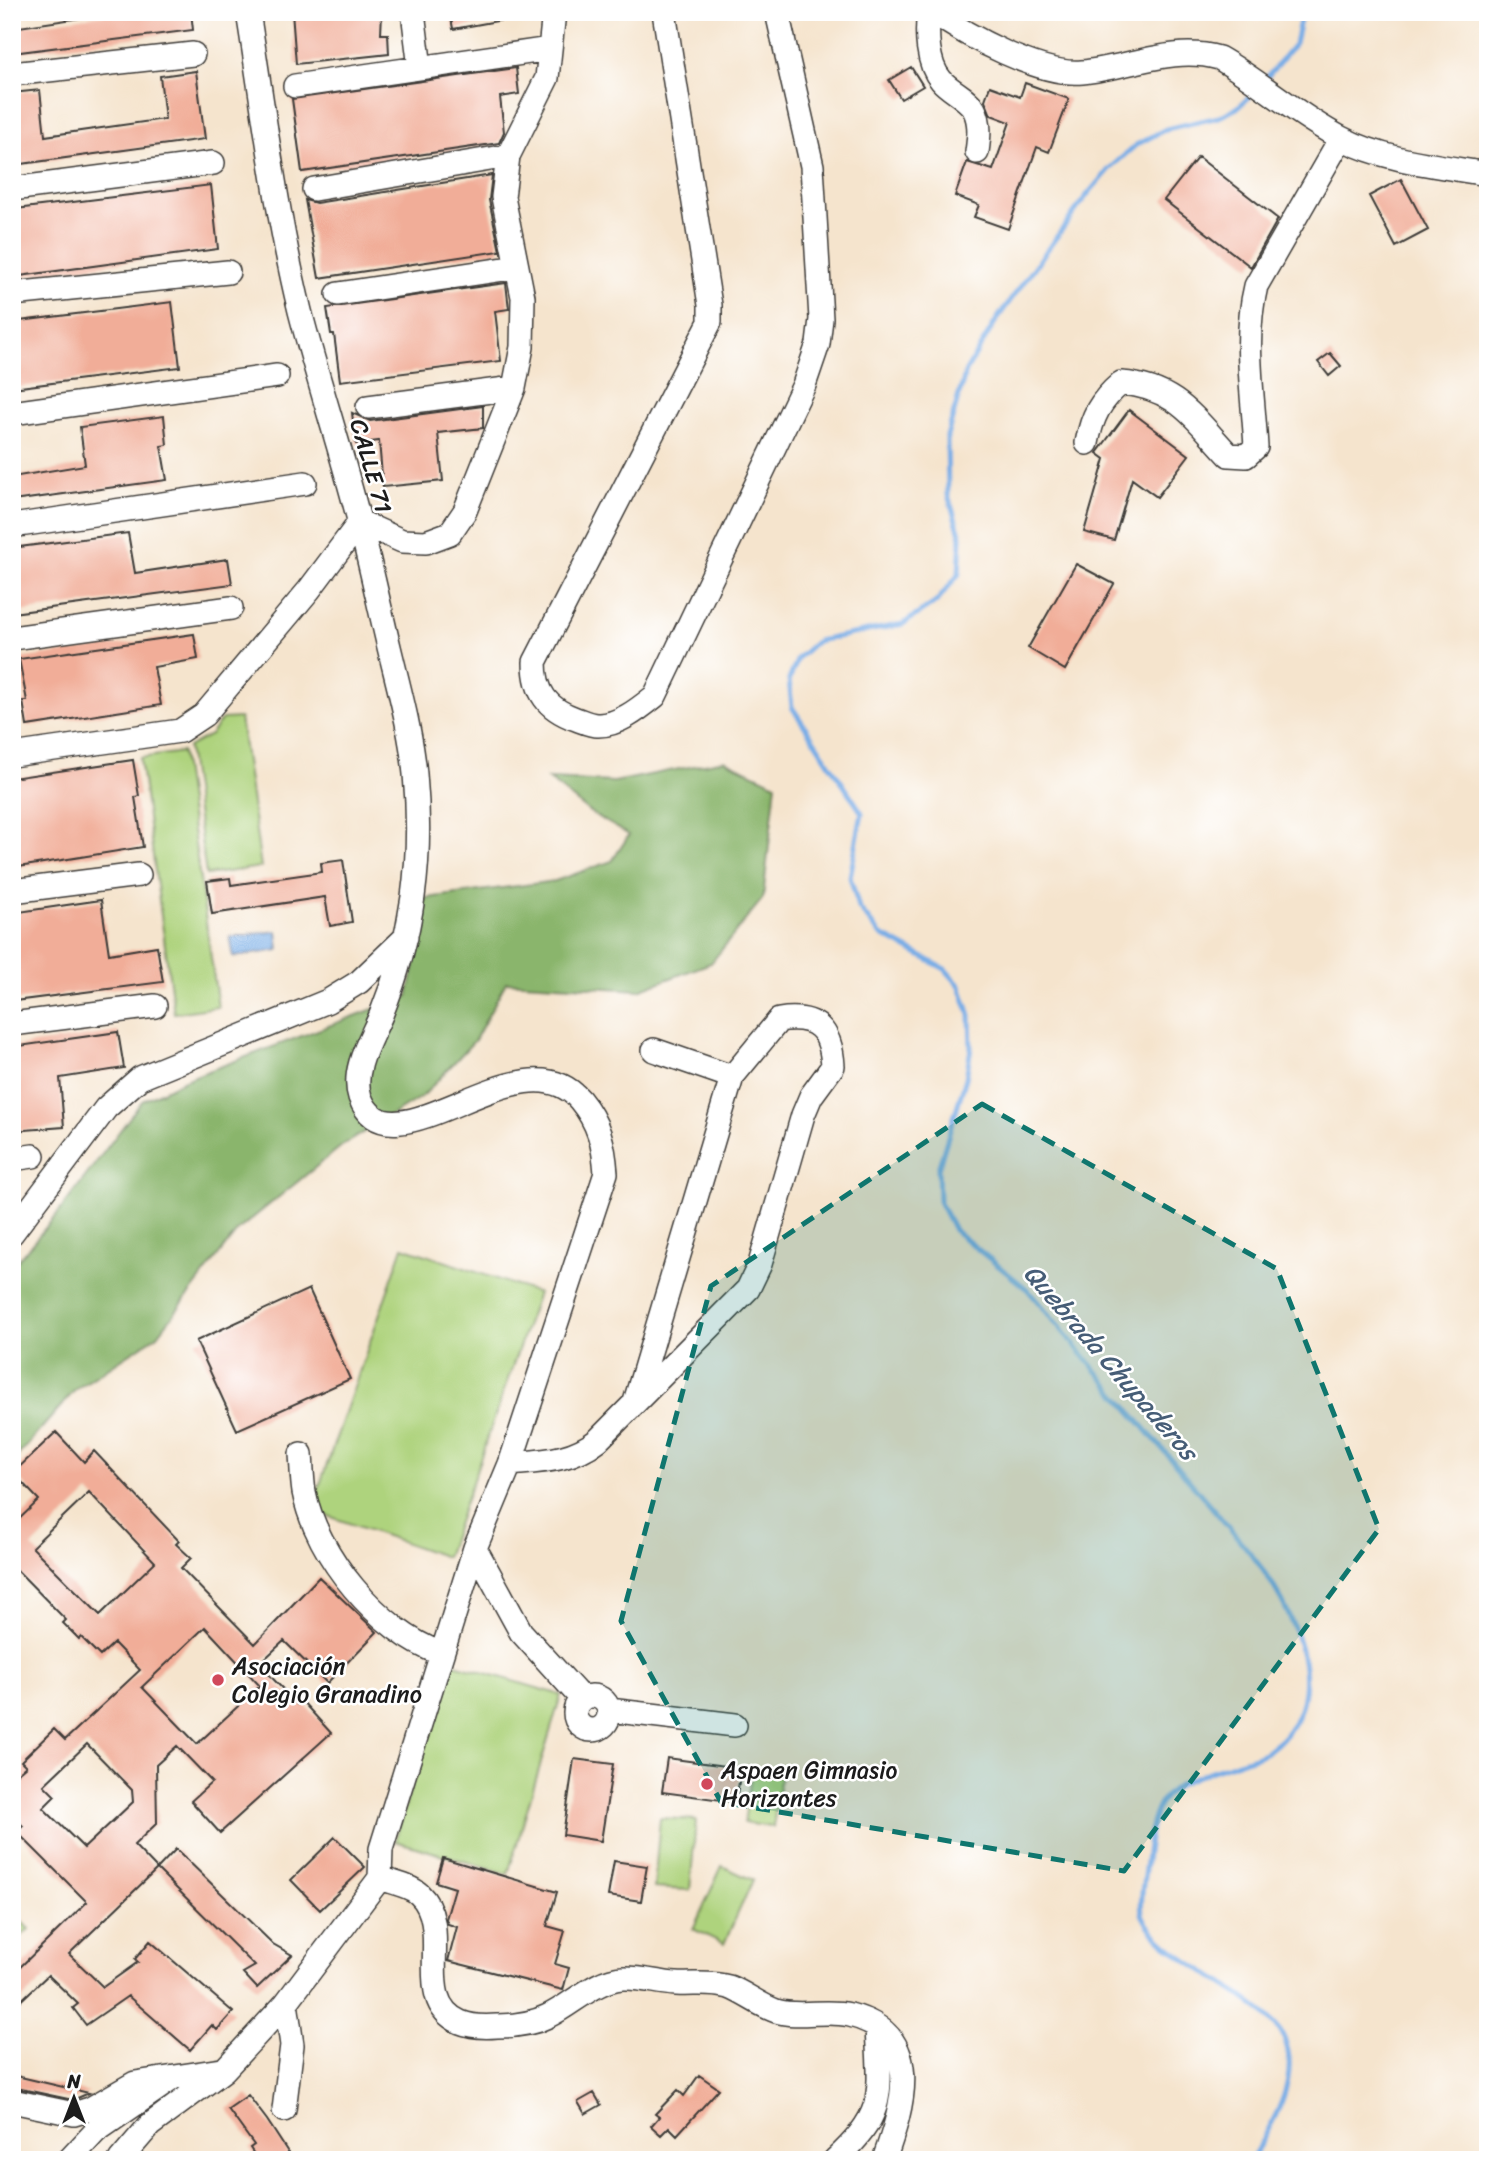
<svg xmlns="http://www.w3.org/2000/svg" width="1500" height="2172" font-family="Sriracha,sans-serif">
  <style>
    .green { fill: #aed37d; stroke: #65784c; stroke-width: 2 }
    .forest { fill: #8ab56c; stroke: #536844; stroke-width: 2 }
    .water { fill: #79ade6; stroke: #4a6481; stroke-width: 2 }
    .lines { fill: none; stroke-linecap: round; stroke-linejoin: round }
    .stream { stroke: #79ade6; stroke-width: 5 }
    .building { fill: #f1ad98; fill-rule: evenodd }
    .minor-casing { stroke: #3d3a37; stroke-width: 26 }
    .minor { stroke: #fff; stroke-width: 23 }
    .marked { fill: #0f766e; fill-opacity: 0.2; stroke: #0f766e; stroke-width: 5; stroke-dasharray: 14 9; stroke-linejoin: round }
    .poi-dot { fill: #d1495b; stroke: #fff; stroke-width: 2.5 }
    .labels { text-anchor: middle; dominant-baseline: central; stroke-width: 5; stroke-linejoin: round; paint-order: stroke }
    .street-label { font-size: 24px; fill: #1c1c1c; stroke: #fff }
    .poi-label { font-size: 24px; fill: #1c1c1c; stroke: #fff; text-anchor: start }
    .water-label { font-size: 26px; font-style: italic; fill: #465d77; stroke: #fff }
  </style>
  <rect width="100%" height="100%" fill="#fff"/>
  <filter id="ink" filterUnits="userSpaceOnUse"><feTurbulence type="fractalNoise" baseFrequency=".0143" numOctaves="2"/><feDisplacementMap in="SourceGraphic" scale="14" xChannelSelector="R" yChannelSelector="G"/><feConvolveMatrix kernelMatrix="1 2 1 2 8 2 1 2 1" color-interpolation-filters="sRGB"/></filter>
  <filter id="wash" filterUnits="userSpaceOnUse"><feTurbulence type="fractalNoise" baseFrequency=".00686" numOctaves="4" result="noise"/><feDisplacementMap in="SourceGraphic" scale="28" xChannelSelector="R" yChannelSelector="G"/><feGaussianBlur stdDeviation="1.57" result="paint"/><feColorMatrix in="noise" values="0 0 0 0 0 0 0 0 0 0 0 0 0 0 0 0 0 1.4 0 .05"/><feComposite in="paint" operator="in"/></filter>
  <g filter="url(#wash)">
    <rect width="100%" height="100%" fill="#f5e4cd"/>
    <path class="green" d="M240,718L261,867L206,875L188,747L210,735L222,719Z
      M182,752L218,1007L174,1013L140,758Z
      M403,1247L538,1293L446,1557L311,1510Z
      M448,1662L561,1695L508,1874L395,1841Z
      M752,1770L781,1775L773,1827L744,1823Z
      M660,1818L696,1820L690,1890L654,1888Z
      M722,1866L753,1880L724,1944L693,1929Z
      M12,1912L29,1929L12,1944Z"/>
    <path class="forest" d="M724,760L776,784L763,898L711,963L639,990L506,982L475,1040L424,1095L343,1145L238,1230L158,1335L76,1389L12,1462V1267L59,1212L142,1101L187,1079L408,996L418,950L419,899L555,881L612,861L629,835L591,813L548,779L614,782Z"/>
    <path class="water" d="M277,931L279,950L233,957L230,937Z"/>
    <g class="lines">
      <path class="stream" d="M1264,81L1295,43L1302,12
        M1251,2160C1271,2126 1303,2077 1283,2036C1270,2010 1213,1978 1188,1961C1171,1949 1152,1936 1143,1916C1138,1905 1146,1867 1147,1853C1154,1783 1178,1783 1238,1762C1247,1759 1260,1757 1268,1751C1340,1698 1291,1604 1248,1550L1027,1289L954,1230L939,1201L938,1169L966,1078L971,1048L970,1015L960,986L945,969L880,934L859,908L850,877L862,813L792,707L789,680L798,658L817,641L903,624L936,602L959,574L961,537L948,495L947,436L966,371L997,319L1087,195L1110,168L1136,145L1166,129L1219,117L1237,108L1258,89"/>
    </g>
    <g id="blocks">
      <path class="building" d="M121,12H191L193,30L12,53V28Z
        M292,12H382L381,34H388L389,54L296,64Z
        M450,12H502L503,20L453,29Z
        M911,67L923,86L901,99L889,80Z
        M516,68L519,94L500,97L504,132L499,143L302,172L292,99Z
        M196,71L205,139L14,165L12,93L40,90L45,136L165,119L160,76Z
        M1025,83L1069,99L1049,152L1037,147L1008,229L974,217L979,205L955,196L967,162L993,170L1010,122L991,115L985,100L990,86L1020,97Z
        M1198,157L1278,219L1251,267L1164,200Z
        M492,175L489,200L500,251L319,278L305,200L316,203Z
        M1401,179L1428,230L1396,247L1369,196Z
        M211,185L218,249L12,277V213L16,209Z
        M506,283L509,309L495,311L501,361L340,381L334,334H331L327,308Z
        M172,302L180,367L12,388V322Z
        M1330,353L1341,366L1329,376L1318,362Z
        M483,406V428L438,433L443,481L383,487L379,441L356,444L352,413L370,421Z
        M1129,410L1189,455L1157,497L1132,479L1114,540L1084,532L1105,459L1097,453Z
        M164,416L167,445L161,446L167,480L12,501V477L85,465L80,427Z
        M128,533L135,573L228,559L232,584L12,613V548Z
        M1076,564L1114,584L1065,670L1028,648Z
        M194,634L198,659L154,667L161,705L27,726L23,701H27L19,659Z
        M133,760L139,796L135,797L143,847L12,868V778Z
        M343,860L352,922L330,926L325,897L212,914L207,881L230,878L231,885L322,872L321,863Z
        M101,900L109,954L157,946L163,982L14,1001L12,913Z
        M118,1032L124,1068L60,1078L64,1127L12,1131V1047Z
        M309,1289L350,1379L237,1430L196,1341Z
        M56,1432L84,1462L94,1451L179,1541L176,1544L191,1558L181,1568L255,1644L319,1577L377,1632L327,1683L284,1641L259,1664L297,1704L301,1700L331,1733L220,1833L191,1801L212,1782L177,1746L156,1765L157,1823L134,1845L157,1869L176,1849L273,1944L292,1955L257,1988L243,1973L255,1966L157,1869L69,1954L103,1987L138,1962L135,1959L150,1941L233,2012L217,2030L212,2025L190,2050L128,1996L86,2025L73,2008L78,2004L48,1975L12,2009V1975L87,1902L17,1832L23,1826L12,1815V1778L26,1766L21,1761L54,1729L65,1740L140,1670L114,1643L100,1656L81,1637L79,1639L63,1623L66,1620L12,1565V1526L39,1500L13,1473ZM89,1492L155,1562L100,1615L32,1547ZM205,1627L260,1686L197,1744L142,1687ZM87,1744L132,1790L133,1802L84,1848L43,1808L55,1796L44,1785Z
        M667,1758L741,1768L736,1802L662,1792Z
        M574,1759L613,1764L601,1841L563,1835Z
        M335,1837L365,1867L320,1910L291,1880Z
        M443,1858L557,1892L547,1926L565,1931L555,1964L569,1968L563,1990L448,1961L457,1927L448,1924L446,1919L455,1888L436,1882Z
        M614,1861L647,1866L641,1901L608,1896Z
        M12,2075L89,2093L73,2100L12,2087Z
        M699,2075L719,2089L677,2135L669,2127L661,2135L651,2126L659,2117L655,2114L678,2090L684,2096Z
        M594,2093L601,2105L585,2114L578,2102Z
        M248,2095L267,2120L293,2160H258L250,2148L254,2145L228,2109Z"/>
    </g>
  </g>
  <g filter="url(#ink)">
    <use href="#blocks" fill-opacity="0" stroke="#3d3a37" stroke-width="2"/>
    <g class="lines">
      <g class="minor-casing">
        <path id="minor" d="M248,12C264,112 276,213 300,311C318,381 341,450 359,520C370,562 379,605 389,647C399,689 411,731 415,774C423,859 413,936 381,1015C371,1039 351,1070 360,1097C390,1179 521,1030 580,1100C599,1123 604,1145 606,1173L510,1464L475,1548L381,1849L380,1878
          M413,12L420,68
          M664,12L710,305V322L535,662C535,692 547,709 576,719C582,721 590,725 597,725C618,726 640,708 655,696L804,385L818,344L821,319L812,166L777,12
          M929,12C926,33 927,64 941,80C950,91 967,97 974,109C981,122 979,138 977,152
          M934,12C966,36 1041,76 1082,72C1129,68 1172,45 1219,58C1261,82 1298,116 1341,138C1385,161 1440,166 1488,174
          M12,74L193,54
          M295,86L550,49
          M12,189L213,163
          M314,189L508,156
          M12,294L228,272
          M338,294L517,267
          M368,407L514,388
          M12,413L277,376
          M1087,443C1092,416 1100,401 1121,383C1176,387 1194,418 1229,455L1246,456L1256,447C1253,393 1243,339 1256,286L1341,138
          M12,526L305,483
          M12,638L231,608
          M12,755L180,731L204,715L309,590L360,522L402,541L426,542L450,533L465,511L514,388L522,347L523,297L503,197L508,156L547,78L554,12
          M12,891L139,875
          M12,1024L155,1006
          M654,1050L732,1077
          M12,1159L33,1156
          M12,1233L106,1108L140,1078L328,1001L359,982L406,937
          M301,1454C302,1466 302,1480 304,1492C316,1555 380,1632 440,1653
          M510,1464C543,1461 571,1461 598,1440L748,1289L760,1264L803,1115L811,1096L833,1066C831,1030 817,1014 779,1020L732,1077L635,1402
          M475,1548L521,1632L582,1699
          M575 1713a17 17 0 1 1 34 0a17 17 0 1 1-34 0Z
          M609,1710L735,1725
          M12,2101L74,2114L90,2109L135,2083L221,2070
          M284,2110L292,2045L286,2003
          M69,2160L96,2131L170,2080
          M120,2160L150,2125L224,2070L286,2003L380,1878C391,1882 411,1886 419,1894C455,1928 410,2000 460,2022C472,2027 485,2027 497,2026C515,2026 532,2024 548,2016C572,2005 596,1979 623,1978C640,1977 659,1983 676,1984C694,1985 711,1982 729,1987C745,1993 759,2005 776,2011C799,2018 826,2009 850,2015C926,2034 903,2107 884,2160
          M835,2160C887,2113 880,2093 877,2027"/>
      </g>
      <use href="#minor" class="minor"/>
    </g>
  </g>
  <path class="marked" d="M982,1104L1277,1269L1379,1529L1124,1871L721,1802L621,1621L711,1286Z"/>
  <g class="poi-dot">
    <circle cx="218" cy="1680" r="7"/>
    <circle cx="707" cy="1784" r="7"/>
  </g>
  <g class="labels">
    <g class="street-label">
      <text transform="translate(371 466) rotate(74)">CALLE 71</text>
    </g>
    <g class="poi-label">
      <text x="232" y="1666">Asociación<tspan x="232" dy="28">Colegio Granadino</tspan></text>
      <text x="721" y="1770">Aspaen Gimnasio<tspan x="721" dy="28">Horizontes</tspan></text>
    </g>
    <g class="water-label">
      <text transform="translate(1111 1362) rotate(49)">Quebrada Chupaderos</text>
    </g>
  </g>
  <rect width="1500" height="2172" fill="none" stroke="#fff" stroke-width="42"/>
  <g transform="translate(74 2098)" stroke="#ffffff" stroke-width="5" paint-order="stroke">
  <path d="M0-5L12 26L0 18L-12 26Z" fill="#1c1c1c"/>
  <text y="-10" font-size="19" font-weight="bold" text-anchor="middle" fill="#1c1c1c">N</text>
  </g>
</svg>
